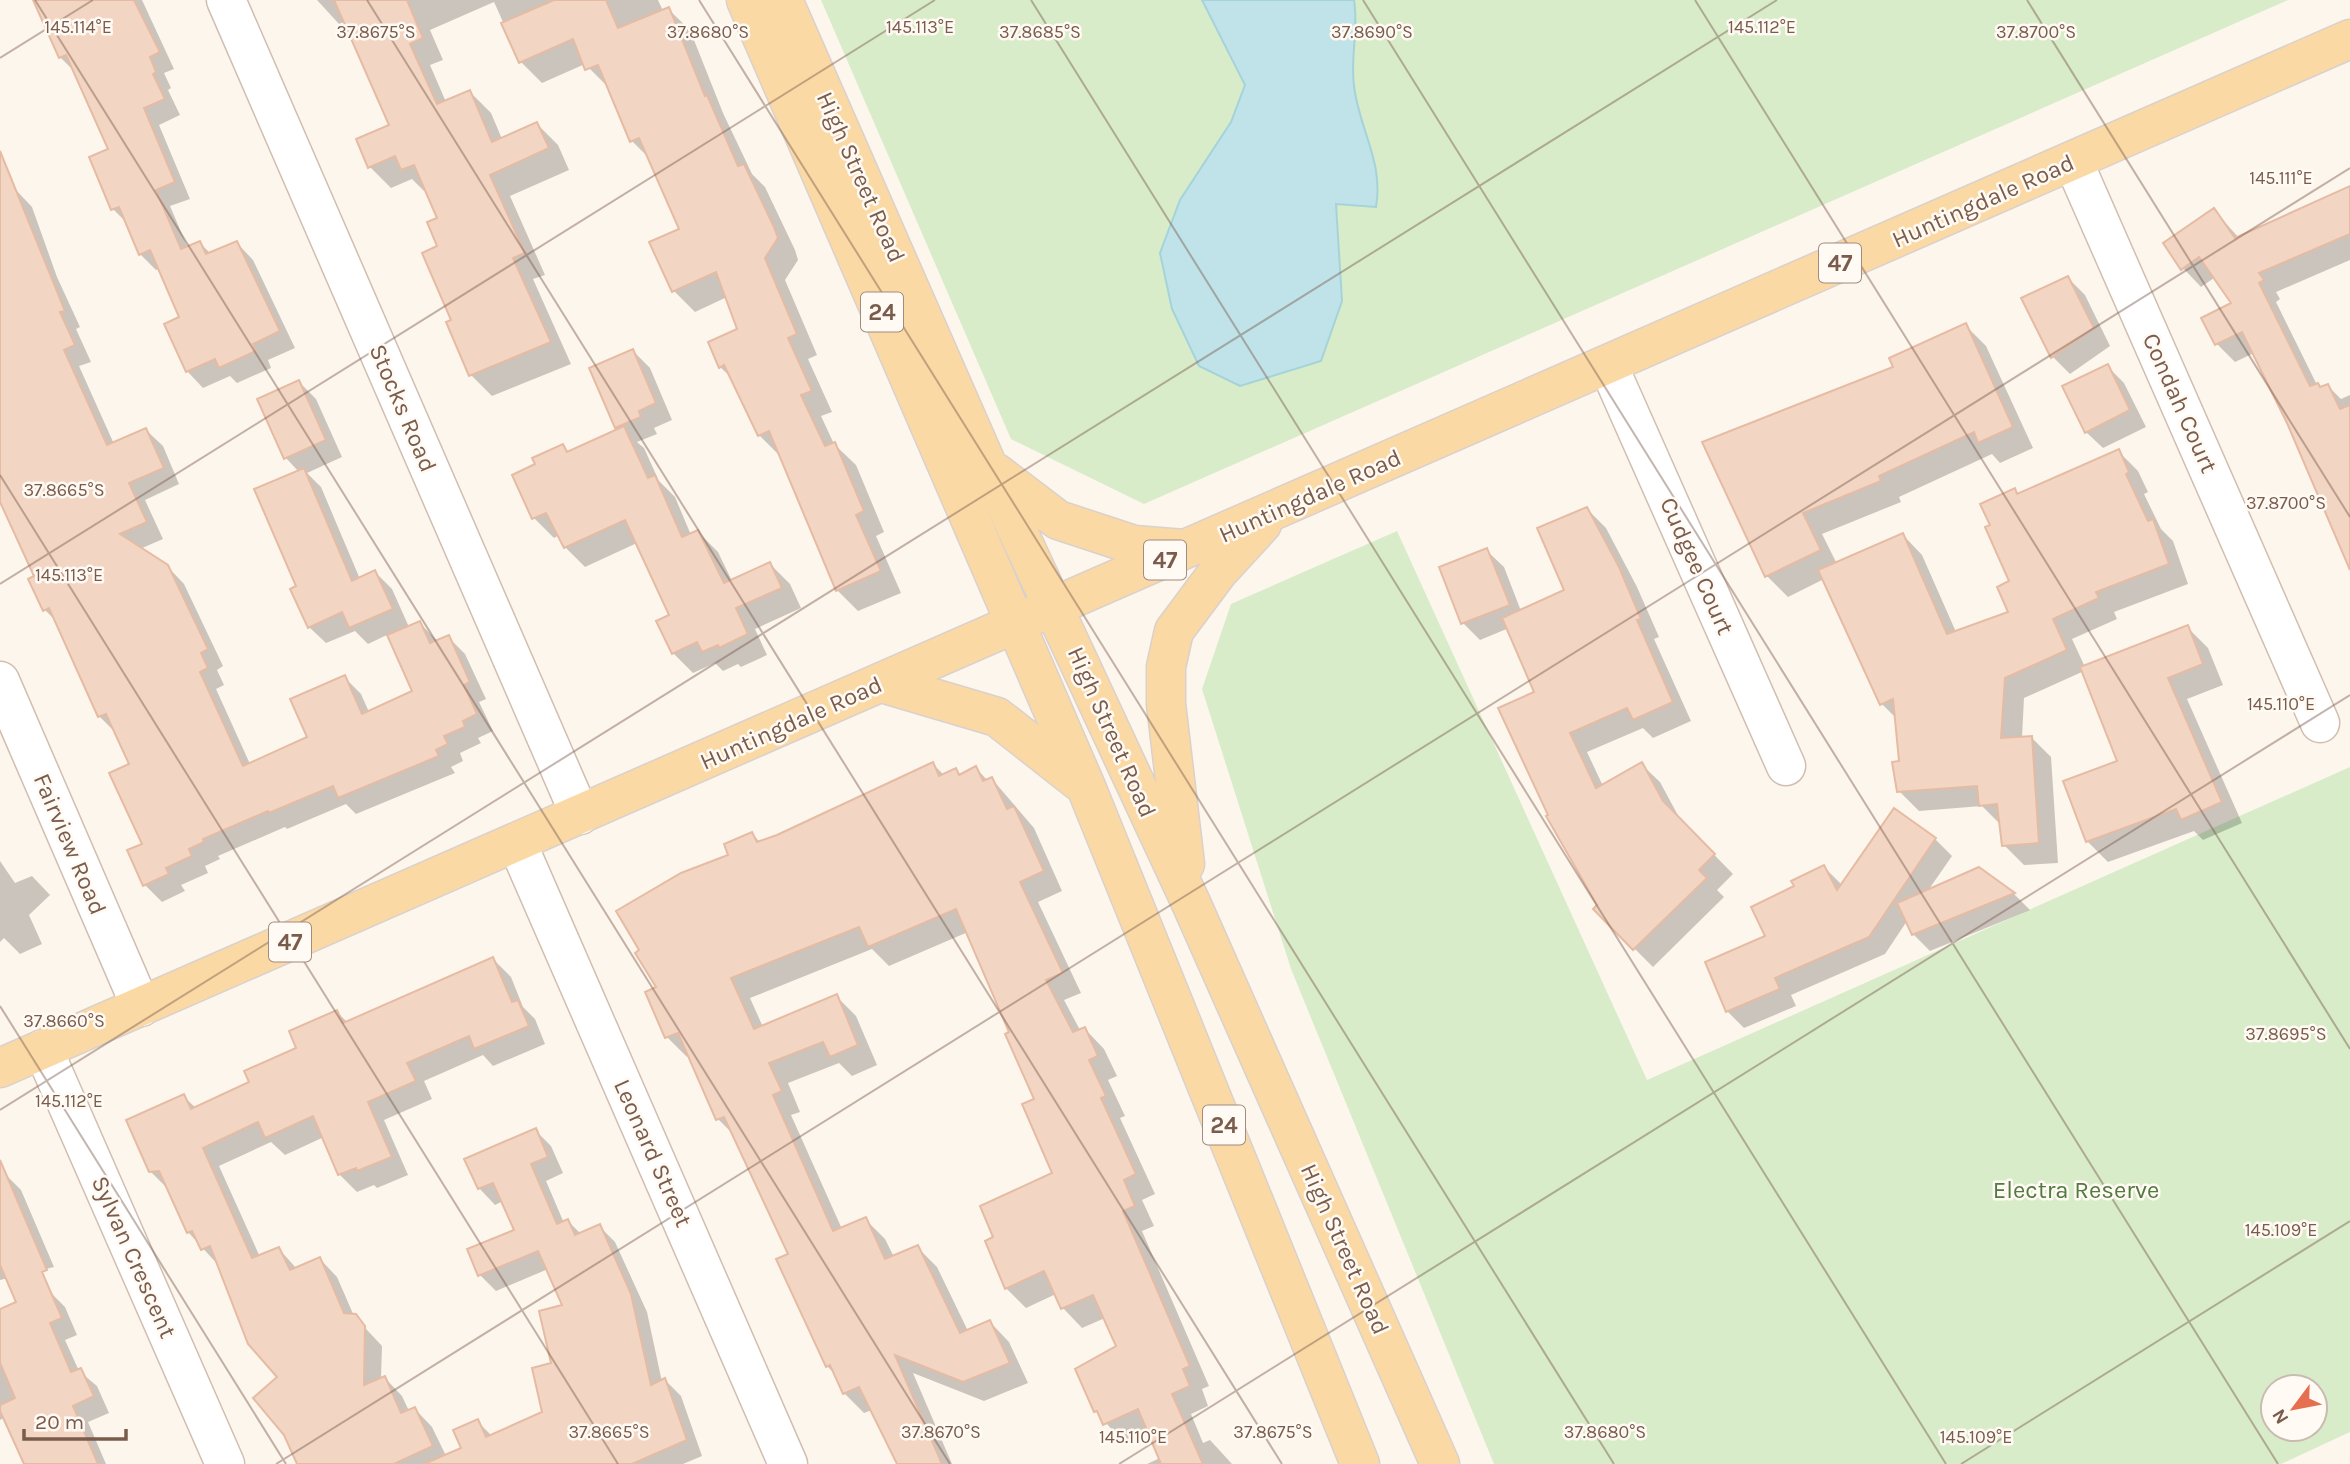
<svg xmlns="http://www.w3.org/2000/svg" width="2350" height="1464" font-family="Karla,sans-serif">
  <style>
    .green { fill: #d8ecc9; fill-rule: evenodd }
    .water { fill: #bfe3e8; stroke: #a5d3da; stroke-width: 2 }
    .shadow { fill: #0003 }
    .building { fill: #f3d5c3; stroke: #e6bba3; stroke-width: 2 }
    .lines { fill: none; stroke-linecap: round; stroke-linejoin: round }
    .minor-casing { stroke: #d1beb0; stroke-width: 41 }
    .major-casing { stroke: #dad1cd; stroke-width: 41 }
    .minor { stroke: #fff; stroke-width: 38 }
    .major { stroke: #fbd9a5; stroke-width: 38 }
    .ticks { fill: none; stroke: #7a5c4d; stroke-width: 2; stroke-opacity: 0.45 }
    .labels { text-anchor: middle; dominant-baseline: central; stroke-width: 5; stroke-linejoin: round; paint-order: stroke }
    .shield { fill: #fffaf3; stroke: #a28b7f; stroke-width: 2 }
    .shield-label { font-size: 23px; font-weight: bold; fill: #7a5c4d }
    .street-label { font-size: 24px; fill: #7a5c4d; stroke: #fffaf3 }
    .park-label { font-size: 24px; fill: #537a41; stroke: #fffaf3 }
    .ticks-label { font-size: 18px; text-anchor: middle; fill: #7a5c4d; stroke: #fffaf3; stroke-width: 5; stroke-linejoin: round; paint-order: stroke }
  </style>
  <rect width="100%" height="100%" fill="#fdf6ec"/>
  <path class="green" d="M821,0H2288L1144,504L1011,439Z
    M1397,531L1647,1080L2350,767V1432L2281,1464H1494L1291,969L1202,689L1231,604ZM2273,1387H2315V1429H2273Z"/>
  <path class="water" d="M1202,0H1354C1359,29 1350,57 1354,86C1359,129 1384,162 1376,207L1336,204L1342,301L1321,361L1240,386L1199,366L1172,309L1160,253L1180,200L1231,122L1245,85Z"/>
  <path class="shadow" d="M35,0H142L174,69L164,73L171,88L168,90L180,115L159,125L190,199L170,206L188,248L200,243L211,254L237,243L253,260L295,348L268,360L271,368L237,383L230,376L203,388L187,371L181,318L160,268L156,270L140,254L128,224L113,209L111,150L75,72L60,57Z
    M317,0H658L663,11L668,9L690,30L723,113L752,174L765,187L795,250L798,260L785,280L817,355L808,359L832,412L821,416L834,444L856,465L884,532L876,536L901,593L858,611L837,590L780,456L759,435L733,379L720,367L739,330L727,297L695,312L674,291L681,230L650,159L632,141L610,89L585,64L542,83L521,62L494,2L430,30L443,60L430,65L446,102L470,92L491,113L502,139L537,124L558,145L569,170L510,196L545,275L533,279L571,364L492,396L471,375L453,321L440,247V219L427,189L424,191L412,179L391,188L370,167L391,126L344,22L339,24Z
    M2350,187V260L2276,292L2280,299L2276,302L2317,385L2322,389L2328,386L2341,399L2350,395V557L2343,550L2320,501L2324,499L2254,353L2235,362L2217,344L2233,304L2214,278L2201,287L2183,268L2214,210L2239,238Z
    M16,190L32,207L57,277L80,327L76,329L91,362L79,366L114,444L146,430L163,446L179,484L145,500L163,539L140,549L167,566L184,584L223,666L217,670L224,685L216,689L250,764L309,738L344,677L361,694L369,712L415,692L389,634L368,644L355,631L326,643L309,627L298,587L299,472L286,458L299,382L316,399L342,457L307,473L321,487L360,579L375,572L392,589L409,627L420,623L438,642L448,637L465,654L486,699L479,702L493,731L478,738L481,743L460,753L463,761L451,767L455,773L356,814L346,804L287,829L285,827L218,856L220,859L205,866L208,873L181,885L185,891L162,902L145,885L144,845L132,765L116,733L99,716L57,622L45,610L37,577L0,491V197Z
    M2068,278L2085,295L2110,346L2070,374L2053,357L2023,299Z
    M1965,325L1986,346L2033,448L2000,463L1992,454L1899,497L1901,502L1822,534L1837,564L1903,535L1922,555L1956,632L2010,613L2011,582L1992,526L2014,490L2019,495L2118,451L2138,471L2148,492L2144,494L2161,529L2173,541L2188,584L2114,612L2117,619L2072,639L2085,667L2187,627L2208,648L2223,685L2187,699L2242,823L2203,840L2194,831L2108,862L2087,841L2120,762L2084,671L2024,698L2022,738L2031,737L2051,757L2058,863L2024,865L2004,845L2001,825L1982,806L1919,811L1899,791L1901,763L1897,719L1882,704L1824,579L1788,597L1767,576L1704,443L1896,368Z
    M633,351L650,368L672,420L654,428L657,434L637,442L644,448L659,481L675,497L691,535L698,532L718,552L732,581L770,564L790,584L801,608L755,629L767,655L741,667L738,664L723,671L715,663L693,673L673,653L672,616L637,543L585,567L565,547L559,535L554,538L534,518L538,465L563,446L569,453L620,430L617,427Z
    M2107,366L2124,383L2146,427L2103,448L2086,432Z
    M1587,509L1606,528L1637,587L1659,637L1654,639L1691,721L1653,738L1643,728L1587,752L1603,786L1641,764L1660,782L1681,821L1733,874L1717,890L1724,897L1653,967L1595,909L1599,905L1537,692L1509,628L1480,640L1463,623L1487,551L1504,567L1521,611L1566,591Z
    M933,764L944,775L955,770L961,775L976,768L988,781L992,779L1034,828L1062,891L1038,902L1081,993L1064,1000L1080,1030L1085,1029L1104,1049L1117,1076L1108,1080L1125,1116L1120,1118L1155,1194L1142,1200L1154,1226L1142,1231L1209,1386L1202,1389L1208,1406L1191,1414L1203,1443L1210,1440L1232,1464H1147L1160,1458L1150,1432L1124,1444L1096,1411L1119,1347L1105,1318L1082,1328L1063,1308L1056,1294L1026,1308L1006,1288L996,1238L1054,1174L1036,1100L1012,1033L968,932L889,966L872,949L750,998L763,1027L836,996L856,1016L877,1065L852,1076L839,1063L788,1083L800,1112L791,1115L842,1229L865,1219L885,1239L894,1257L917,1247L937,1267L968,1331L990,1322L1009,1342L1028,1383L984,1401L913,1373L952,1464H899L872,1410L864,1413L844,1393L836,1375L827,1366L790,1255L734,1135L718,1119L690,1056L687,1057L667,1037L647,993L658,988L730,856L752,834L760,842L778,836Z
    M1935,839L1952,856L1927,892L1979,869L2014,894L2030,910L1930,951L1913,934L1907,921L1885,954L1791,995L1796,1006L1744,1028L1727,1011L1796,887L1824,867L1842,885Z
    M0,861L15,883L32,876L50,895L29,915L42,944L20,954L4,938L0,942Z
    M493,959L511,977L523,1007L535,1019L545,1044L493,1066L483,1055L424,1081L432,1099L384,1120L408,1175L377,1188L374,1185L357,1192L339,1174L324,1137L285,1155L271,1142L219,1166L260,1257L279,1249L297,1269L320,1259L337,1277L354,1316L382,1346L381,1379L385,1378L402,1396L409,1411L415,1409L432,1427L450,1464H299L280,1377L220,1267L188,1232L168,1189L150,1171L183,1096L196,1108L252,1083L298,1049L337,1012L348,1023Z
    M535,1130L551,1146L563,1173L546,1181L564,1223L568,1221L581,1234L599,1226L615,1242L647,1312L662,1382L665,1380L681,1396L702,1456L683,1464H470L477,1421L492,1436L544,1413L565,1306L548,1269L496,1291L480,1275L516,1231L503,1201L495,1205L479,1188Z
    M4,1173L21,1190L54,1267L0,1280V1175Z
    M48,1290L65,1307L77,1335L65,1340L79,1371L97,1386L109,1413L88,1422L106,1464H26L5,1417L0,1420V1311Z"/>
  <path class="building" d="M33,0H134L160,52L150,57L156,72L153,74L165,99L144,108L175,182L156,190L181,249L200,241L206,254L237,241L280,331L253,344L256,351L219,368L215,359L186,372L164,324L179,317L150,250L139,255L119,207L111,210L89,157L108,149L66,55L59,58Z
    M334,0H407L423,38L410,44L437,104L470,90L492,142L537,122L549,148L490,175L525,253L513,258L551,342L469,376L446,322L451,320L422,253L437,246L427,222L437,218L414,165L401,170L395,156L368,168L356,139L389,125Z
    M554,0H606L618,28L669,7L705,96L707,95L738,166L744,164L774,227L778,238L765,258L797,334L788,338L812,391L801,395L825,446L835,442L864,511L856,515L881,571L836,591L769,431L758,436L724,365L719,368L708,342L737,329L716,272L672,292L649,242L679,229L639,138L630,142L598,65L585,70L573,39L519,63L501,23Z
    M0,151L65,311L60,312L75,345L64,350L107,445L146,428L164,468L129,483L147,522L120,534L168,565L208,649L201,653L208,668L200,672L243,766L307,737L290,699L345,675L362,714L412,691L387,635L420,621L430,643L449,635L470,682L464,685L477,714L463,721L465,727L444,736L448,744L436,750L439,756L338,798L333,786L269,813L268,811L203,839L204,842L189,849L192,856L166,868L169,874L143,886L127,850L142,844L109,773L129,764L106,714L98,717L49,608L43,611L28,579L34,576L0,502Z
    M2350,186V234L2259,273L2264,280L2259,283L2310,386L2318,383L2320,387L2328,384L2340,409L2350,405V570L2287,423L2242,332L2215,345L2201,318L2231,303L2199,257L2181,270L2163,243L2214,208L2235,238Z
    M2068,276L2094,328L2051,358L2021,298Z
    M1966,323L2013,427L1978,443L1974,432L1879,476L1881,481L1803,513L1821,550L1765,577L1702,442L1893,367L1889,358Z
    M633,349L656,403L639,411L641,417L615,428L589,368Z
    M2108,364L2130,410L2085,433L2062,386Z
    M299,380L326,440L284,459L257,399Z
    M624,426L648,478L655,475L682,537L698,530L724,583L770,562L782,588L736,608L748,634L719,648L718,645L702,652L697,642L672,654L656,621L669,615L625,520L564,548L546,513L532,519L512,475L535,464L532,458L563,444L567,452Z
    M2119,449L2129,472L2126,474L2148,521L2153,519L2169,564L2096,592L2099,598L2053,619L2067,650L2005,678L2001,738L2032,736L2039,843L2002,846L1997,804L1979,806L1977,786L1897,792L1892,762L1899,761L1893,699L1880,705L1818,570L1903,533L1947,634L2008,612L1997,587L2009,581L1985,527L1990,525L1980,504L2015,488L2017,494Z
    M304,468L352,581L375,570L393,609L349,628L342,612L308,628L290,589L296,586L254,489Z
    M1587,507L1619,567L1641,619L1637,620L1673,702L1633,720L1627,708L1570,733L1596,788L1642,762L1663,801L1715,854L1699,870L1707,878L1633,950L1593,909L1597,905L1546,816L1548,815L1498,708L1534,692L1502,618L1564,590L1537,528Z
    M1487,548L1510,605L1461,624L1439,567Z
    M2188,625L2203,664L2168,678L2222,802L2181,820L2176,809L2086,842L2063,781L2117,761L2080,667Z
    M933,762L939,776L956,768L959,775L976,766L983,781L992,777L1007,809L1014,806L1044,871L1020,882L1063,973L1046,980L1073,1032L1085,1027L1098,1056L1089,1060L1106,1096L1101,1098L1136,1174L1124,1180L1135,1206L1123,1211L1190,1366L1183,1369L1190,1386L1172,1394L1203,1464H1161L1138,1409L1103,1425L1097,1411L1094,1412L1075,1369L1116,1346L1093,1295L1061,1309L1044,1271L1005,1289L985,1241L993,1237L980,1206L1052,1173L1022,1104L1034,1099L1005,1034L1009,1032L956,909L868,947L859,927L731,978L754,1029L837,994L858,1045L830,1057L823,1042L769,1063L782,1091L773,1095L833,1231L866,1217L885,1259L918,1245L960,1333L990,1320L1010,1363L963,1382L895,1355L942,1464H897L859,1387L843,1394L830,1365L826,1367L776,1259L788,1254L724,1117L716,1120L678,1033L665,1038L645,992L656,987L635,953L639,950L616,911L681,873L728,855L724,844L752,832L757,842L777,835Z
    M1894,808L1936,838L1869,937L1775,978L1780,989L1726,1012L1705,962L1765,936L1751,907L1794,886L1791,881L1824,865L1837,890Z
    M1979,867L2015,893L1912,935L1897,903Z
    M493,957L512,1002L518,1000L529,1026L474,1049L469,1036L407,1063L416,1081L368,1102L392,1157L357,1171L356,1168L338,1175L313,1116L265,1138L258,1122L203,1148L252,1258L279,1247L290,1270L320,1257L344,1313L356,1314L365,1326L364,1385L385,1376L401,1413L415,1407L433,1446L394,1464H297L284,1435L253,1398L277,1377L248,1344L210,1246L201,1250L192,1231L187,1233L159,1171L149,1172L126,1120L184,1094L191,1109L249,1082L244,1071L296,1048L289,1031L337,1010L343,1023Z
    M536,1128L548,1157L531,1164L557,1224L568,1219L575,1235L600,1224L631,1294L651,1385L665,1378L687,1440L632,1464H424L461,1448L453,1430L478,1419L486,1437L542,1412L532,1368L551,1363L539,1311L562,1305L538,1251L478,1276L467,1249L514,1230L493,1183L478,1189L464,1159Z
    M0,1160L47,1270L42,1272L62,1318L50,1323L71,1372L81,1368L94,1396L73,1406L98,1464H24L0,1411V1405L15,1398L0,1363V1309L16,1302L0,1265Z"/>
  <g class="lines">
    <g class="minor-casing">
      <path id="minor" d="M226,0L580,815
        M2073,161L2320,723
        M1608,365L1786,766
        M0,681L141,1007
        M517,843L788,1464
        M43,1049L225,1464"/>
    </g>
    <g class="major-casing">
      <path id="major" d="M746,0L1086,787L1360,1464
        M783,0L988,467L1191,903L1440,1464
        M995,472L1058,520L1134,545L1184,549
        M882,683L997,717L1081,783
        M1185,864L1166,704V667L1174,631L1218,572L1262,524
        M0,1068L2350,39"/>
    </g>
    <use href="#minor" class="minor"/>
    <use href="#major" class="major"/>
  </g>
  <path class="ticks" d="M35,0L950,1464M367,0L1282,1464M699,0L1614,1464M1031,0L1946,1464M1363,0L2278,1464M1695,0L2350,1049M2027,0L2350,517M0,58L93,0M0,475L618,1464M0,584L935,0M0,1006L286,1464M0,1110L1777,0M276,1464L2350,168M1119,1464L2350,695M1961,1464L2350,1221"/>
  <g class="labels">
    <g class="shield">
      <rect x="1819" y="243.5" width="42" height="39" rx="5"/>
      <rect x="861" y="292.5" width="42" height="39" rx="5"/>
      <rect x="1144" y="540.5" width="42" height="39" rx="5"/>
      <rect x="269" y="922.5" width="42" height="39" rx="5"/>
      <rect x="1203" y="1105.5" width="42" height="39" rx="5"/>
    </g>
    <g class="shield-label">
      <text x="1840" y="263">47</text>
      <text x="882" y="312">24</text>
      <text x="1165" y="560">47</text>
      <text x="290" y="942">47</text>
      <text x="1224" y="1125">24</text>
    </g>
    <g class="street-label">
      <text transform="translate(861 177) rotate(66)">High Street Road</text>
      <text transform="translate(1983 201) rotate(-24)">Huntingdale Road</text>
      <text transform="translate(2180 403) rotate(66)">Condah Court</text>
      <text transform="translate(403 408) rotate(67)">Stocks Road</text>
      <text transform="translate(1310 496) rotate(-24)">Huntingdale Road</text>
      <text transform="translate(1697 566) rotate(66)">Cudgee Court</text>
      <text transform="translate(791 723) rotate(-24)">Huntingdale Road</text>
      <text transform="translate(1112 732) rotate(66)">High Street Road</text>
      <text transform="translate(70 844) rotate(67)">Fairview Road</text>
      <text transform="translate(653 1153) rotate(66)">Leonard Street</text>
      <text transform="translate(1345 1249) rotate(66)">High Street Road</text>
      <text transform="translate(134 1257) rotate(66)">Sylvan Crescent</text>
    </g>
    <g class="park-label">
      <text x="2076" y="1190">Electra Reserve</text>
    </g>
  </g>
  <g class="ticks-label">
    <text x="1762" y="33">145.112°E</text>
    <text x="78" y="33">145.114°E</text>
    <text x="920" y="33">145.113°E</text>
    <text x="376" y="38">37.8675°S</text>
    <text x="708" y="38">37.8680°S</text>
    <text x="1040" y="38">37.8685°S</text>
    <text x="1372" y="38">37.8690°S</text>
    <text x="2036" y="38">37.8700°S</text>
    <text x="2281" y="184">145.111°E</text>
    <text x="64" y="496">37.8665°S</text>
    <text x="2286" y="509">37.8700°S</text>
    <text x="69" y="581">145.113°E</text>
    <text x="2281" y="710">145.110°E</text>
    <text x="64" y="1027">37.8660°S</text>
    <text x="2286" y="1040">37.8695°S</text>
    <text x="69" y="1107">145.112°E</text>
    <text x="2281" y="1236">145.109°E</text>
    <text x="609" y="1438">37.8665°S</text>
    <text x="941" y="1438">37.8670°S</text>
    <text x="1273" y="1438">37.8675°S</text>
    <text x="1605" y="1438">37.8680°S</text>
    <text x="1133" y="1443">145.110°E</text>
    <text x="1976" y="1443">145.109°E</text>
  </g>
  <g transform="translate(2294 1408) rotate(238)"><circle r="33" fill="#fffaf3" stroke="#cabbb1" stroke-width="2"/>
  <path d="M0-5L12 26L0 18L-12 26Z" fill="#e76f51"/>
  <text y="-10" font-size="19" font-weight="bold" text-anchor="middle" fill="#7a5c4d">N</text>
  </g>
  <path d="M24 1429v10h102v-10" fill="none" stroke="#7a5c4d" stroke-width="3.5"/>
  <text x="35" y="1429" font-size="21" fill="#7a5c4d" stroke="#fffaf3" stroke-width="5" paint-order="stroke">20 m</text>
</svg>
